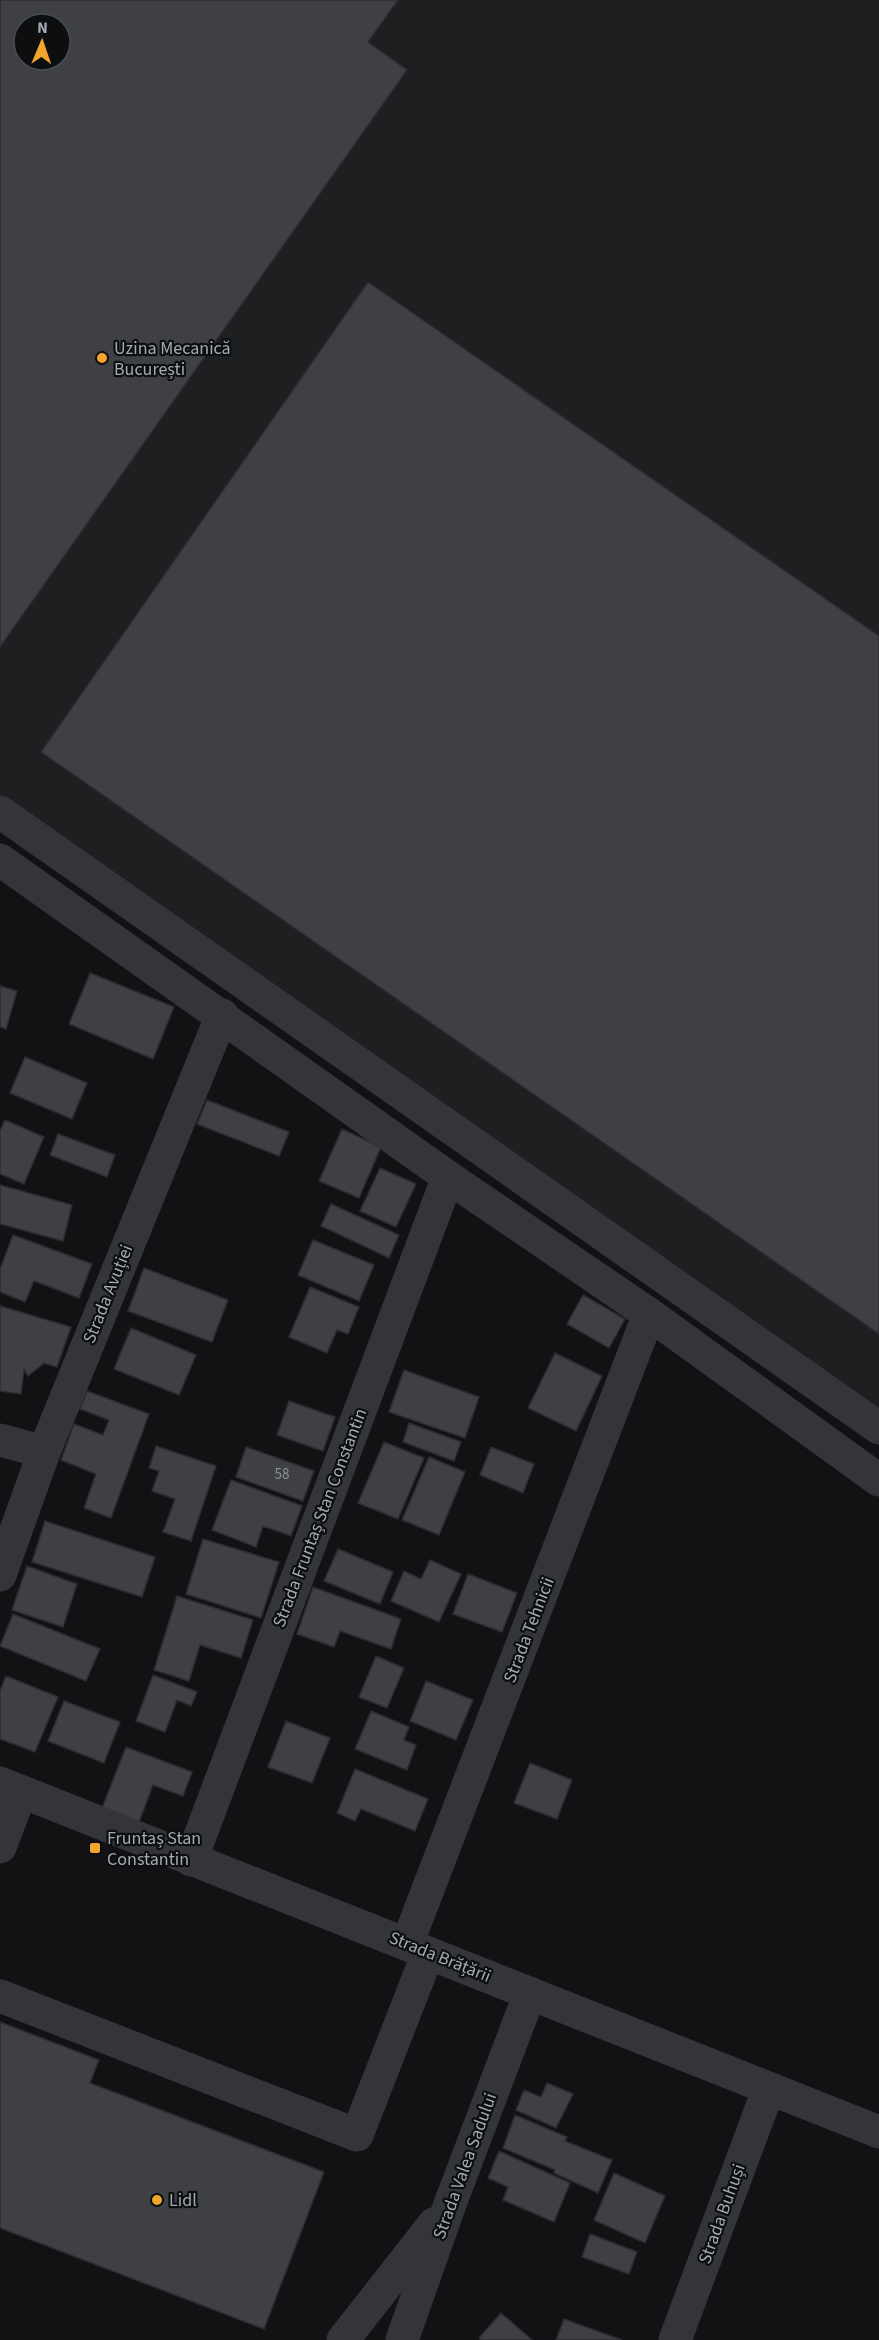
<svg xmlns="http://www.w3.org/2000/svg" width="879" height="2340" font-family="'Source Sans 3',sans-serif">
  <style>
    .built { fill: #1e1f21; fill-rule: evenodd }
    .building { fill: #3e4044; stroke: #2c2d30; stroke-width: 1.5; fill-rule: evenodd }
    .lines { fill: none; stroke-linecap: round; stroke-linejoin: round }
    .minor { stroke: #333539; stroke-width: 33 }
    .poi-dot { fill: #f2a42c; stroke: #0d0e0f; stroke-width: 2 }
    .labels { text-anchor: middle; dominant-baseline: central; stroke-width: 4.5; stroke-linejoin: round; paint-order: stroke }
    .number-label { font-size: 15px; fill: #8a9099 }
    .poi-label { font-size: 18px; fill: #a4aab5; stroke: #0d0e0f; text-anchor: start }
    .street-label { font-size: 18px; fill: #a4aab5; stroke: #0d0e0f }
  </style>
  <rect width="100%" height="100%" fill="#121214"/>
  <path class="built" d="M0,0H879V1439L0,826ZM24,24H60V60H24Z"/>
  <path class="building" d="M0,0H398L368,42L407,70L0,647ZM24,24H60V60H24Z
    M368,282L879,636V1334L41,752Z
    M90,973L174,1007L153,1059L69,1024Z
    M0,986L17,991L6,1029L0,1027Z
    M25,1057L87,1083L72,1119L10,1093Z
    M207,1100L289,1132L279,1156L197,1124Z
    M5,1120L44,1137L24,1184L0,1174V1131Z
    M342,1129L381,1147L359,1198L319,1181Z
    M58,1134L115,1155L107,1177L50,1155Z
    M380,1168L416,1184L396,1227L360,1211Z
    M0,1185L72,1205L63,1241L0,1224Z
    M331,1204L399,1235L389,1258L321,1226Z
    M13,1235L92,1264L79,1298L34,1281L25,1302L0,1292V1269Z
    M313,1240L374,1265L359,1301L298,1275Z
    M144,1268L228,1300L212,1342L128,1311Z
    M310,1287L359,1307L348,1334L337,1330L327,1353L289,1337Z
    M583,1295L625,1319L609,1348L567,1324Z
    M0,1306L71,1327L57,1367L44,1363L28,1376L24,1369L21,1394L0,1391Z
    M131,1328L196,1355L179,1395L114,1369Z
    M555,1353L602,1376L576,1431L528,1408Z
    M404,1370L479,1397L465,1438L389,1412Z
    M87,1391L149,1414L111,1518L84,1508L96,1474L61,1460L74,1424L103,1435L109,1420L80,1409Z
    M289,1401L335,1417L323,1451L277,1435Z
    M409,1423L461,1442L454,1461L403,1442Z
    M384,1442L424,1458L398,1519L358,1503Z
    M156,1446L216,1466L191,1541L163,1532L175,1499L152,1491L159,1471L149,1468Z
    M246,1447L314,1471L303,1501L236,1477Z
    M491,1447L534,1464L523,1493L480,1475Z
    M429,1457L465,1472L439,1535L402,1520Z
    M231,1480L302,1506L291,1536L263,1526L256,1547L212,1530Z
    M45,1521L155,1557L142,1597L32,1562Z
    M203,1539L279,1562L261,1618L186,1594Z
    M338,1549L393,1572L380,1604L324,1581Z
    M430,1560L461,1574L439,1622L391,1601L404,1571L421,1579Z
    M27,1566L77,1584L63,1627L12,1610Z
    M468,1574L517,1593L502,1632L453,1614Z
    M313,1587L401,1619L391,1649L340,1631L334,1647L297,1634Z
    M177,1596L253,1620L241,1658L200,1645L189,1681L154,1670Z
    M13,1614L100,1649L86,1681L0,1646Z
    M376,1656L404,1668L387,1708L359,1697Z
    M153,1675L197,1692L191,1706L177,1700L165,1732L136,1721Z
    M6,1676L58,1697L35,1752L0,1739V1691Z
    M426,1681L473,1700L456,1740L410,1721Z
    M64,1701L120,1722L104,1763L48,1741Z
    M371,1711L409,1727L404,1740L416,1745L407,1770L355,1749Z
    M286,1721L330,1738L312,1783L268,1767Z
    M126,1747L192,1772L183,1796L153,1785L139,1822L102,1808Z
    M530,1763L572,1780L557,1819L514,1803Z
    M355,1769L428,1799L415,1831L361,1809L355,1821L337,1813Z
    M0,2022L99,2060L90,2083L324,2172L264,2329L0,2228Z
    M547,2083L573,2094L556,2128L516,2110L524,2090L541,2097Z
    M515,2115L567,2137L565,2141L612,2160L598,2193L554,2173L555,2170L503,2148Z
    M499,2151L570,2183L554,2222L503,2200L508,2187L488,2178Z
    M614,2173L665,2196L645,2243L594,2220Z
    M590,2234L637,2252L629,2274L582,2257Z
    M501,2313L532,2340H481L479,2338Z
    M564,2319L622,2340H556Z"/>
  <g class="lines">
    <path class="minor" d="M0,812L879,1428
      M0,860L448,1177L649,1314L879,1480
      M0,1440L44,1452
      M0,1575L44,1452L222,1015
      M0,1783L879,2132
      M0,1847L21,1792
      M191,1860L448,1177
      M407,1944L649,1314
      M0,1996L357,2135L428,1953
      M343,2340L434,2224
      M402,2340L450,2204L530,1993
      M675,2340L769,2088"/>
  </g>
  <g class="poi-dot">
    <circle cx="102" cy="358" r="6"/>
    <rect x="89" y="1842" width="12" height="12" rx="3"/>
    <circle cx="157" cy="2200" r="6"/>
  </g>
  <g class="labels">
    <g class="number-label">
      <text x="282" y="1474">58</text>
    </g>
    <g class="poi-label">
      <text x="114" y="348">Uzina Mecanică<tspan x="114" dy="21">București</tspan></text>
      <text x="107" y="1838">Fruntaș Stan<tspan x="107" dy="21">Constantin</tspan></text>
      <text x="169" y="2200">Lidl</text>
    </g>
    <g class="street-label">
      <text transform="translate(108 1294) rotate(-68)">Strada Avuției</text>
      <text transform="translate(320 1518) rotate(-69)">Strada Fruntaș Stan Constantin</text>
      <text transform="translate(529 1630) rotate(-69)">Strada Tehnicii</text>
      <text transform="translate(440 1957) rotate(22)">Strada Brățării</text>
      <text transform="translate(465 2166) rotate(-70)">Strada Valea Sadului</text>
      <text transform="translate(722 2214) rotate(-70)">Strada Buhuși</text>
    </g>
  </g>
  <g transform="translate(42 42) rotate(2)"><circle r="28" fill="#0d0e0f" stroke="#494c51" stroke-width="1.5"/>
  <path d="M0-4.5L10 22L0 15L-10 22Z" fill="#f2a42c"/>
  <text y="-9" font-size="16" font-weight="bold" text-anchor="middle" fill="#a4aab5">N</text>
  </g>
</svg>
